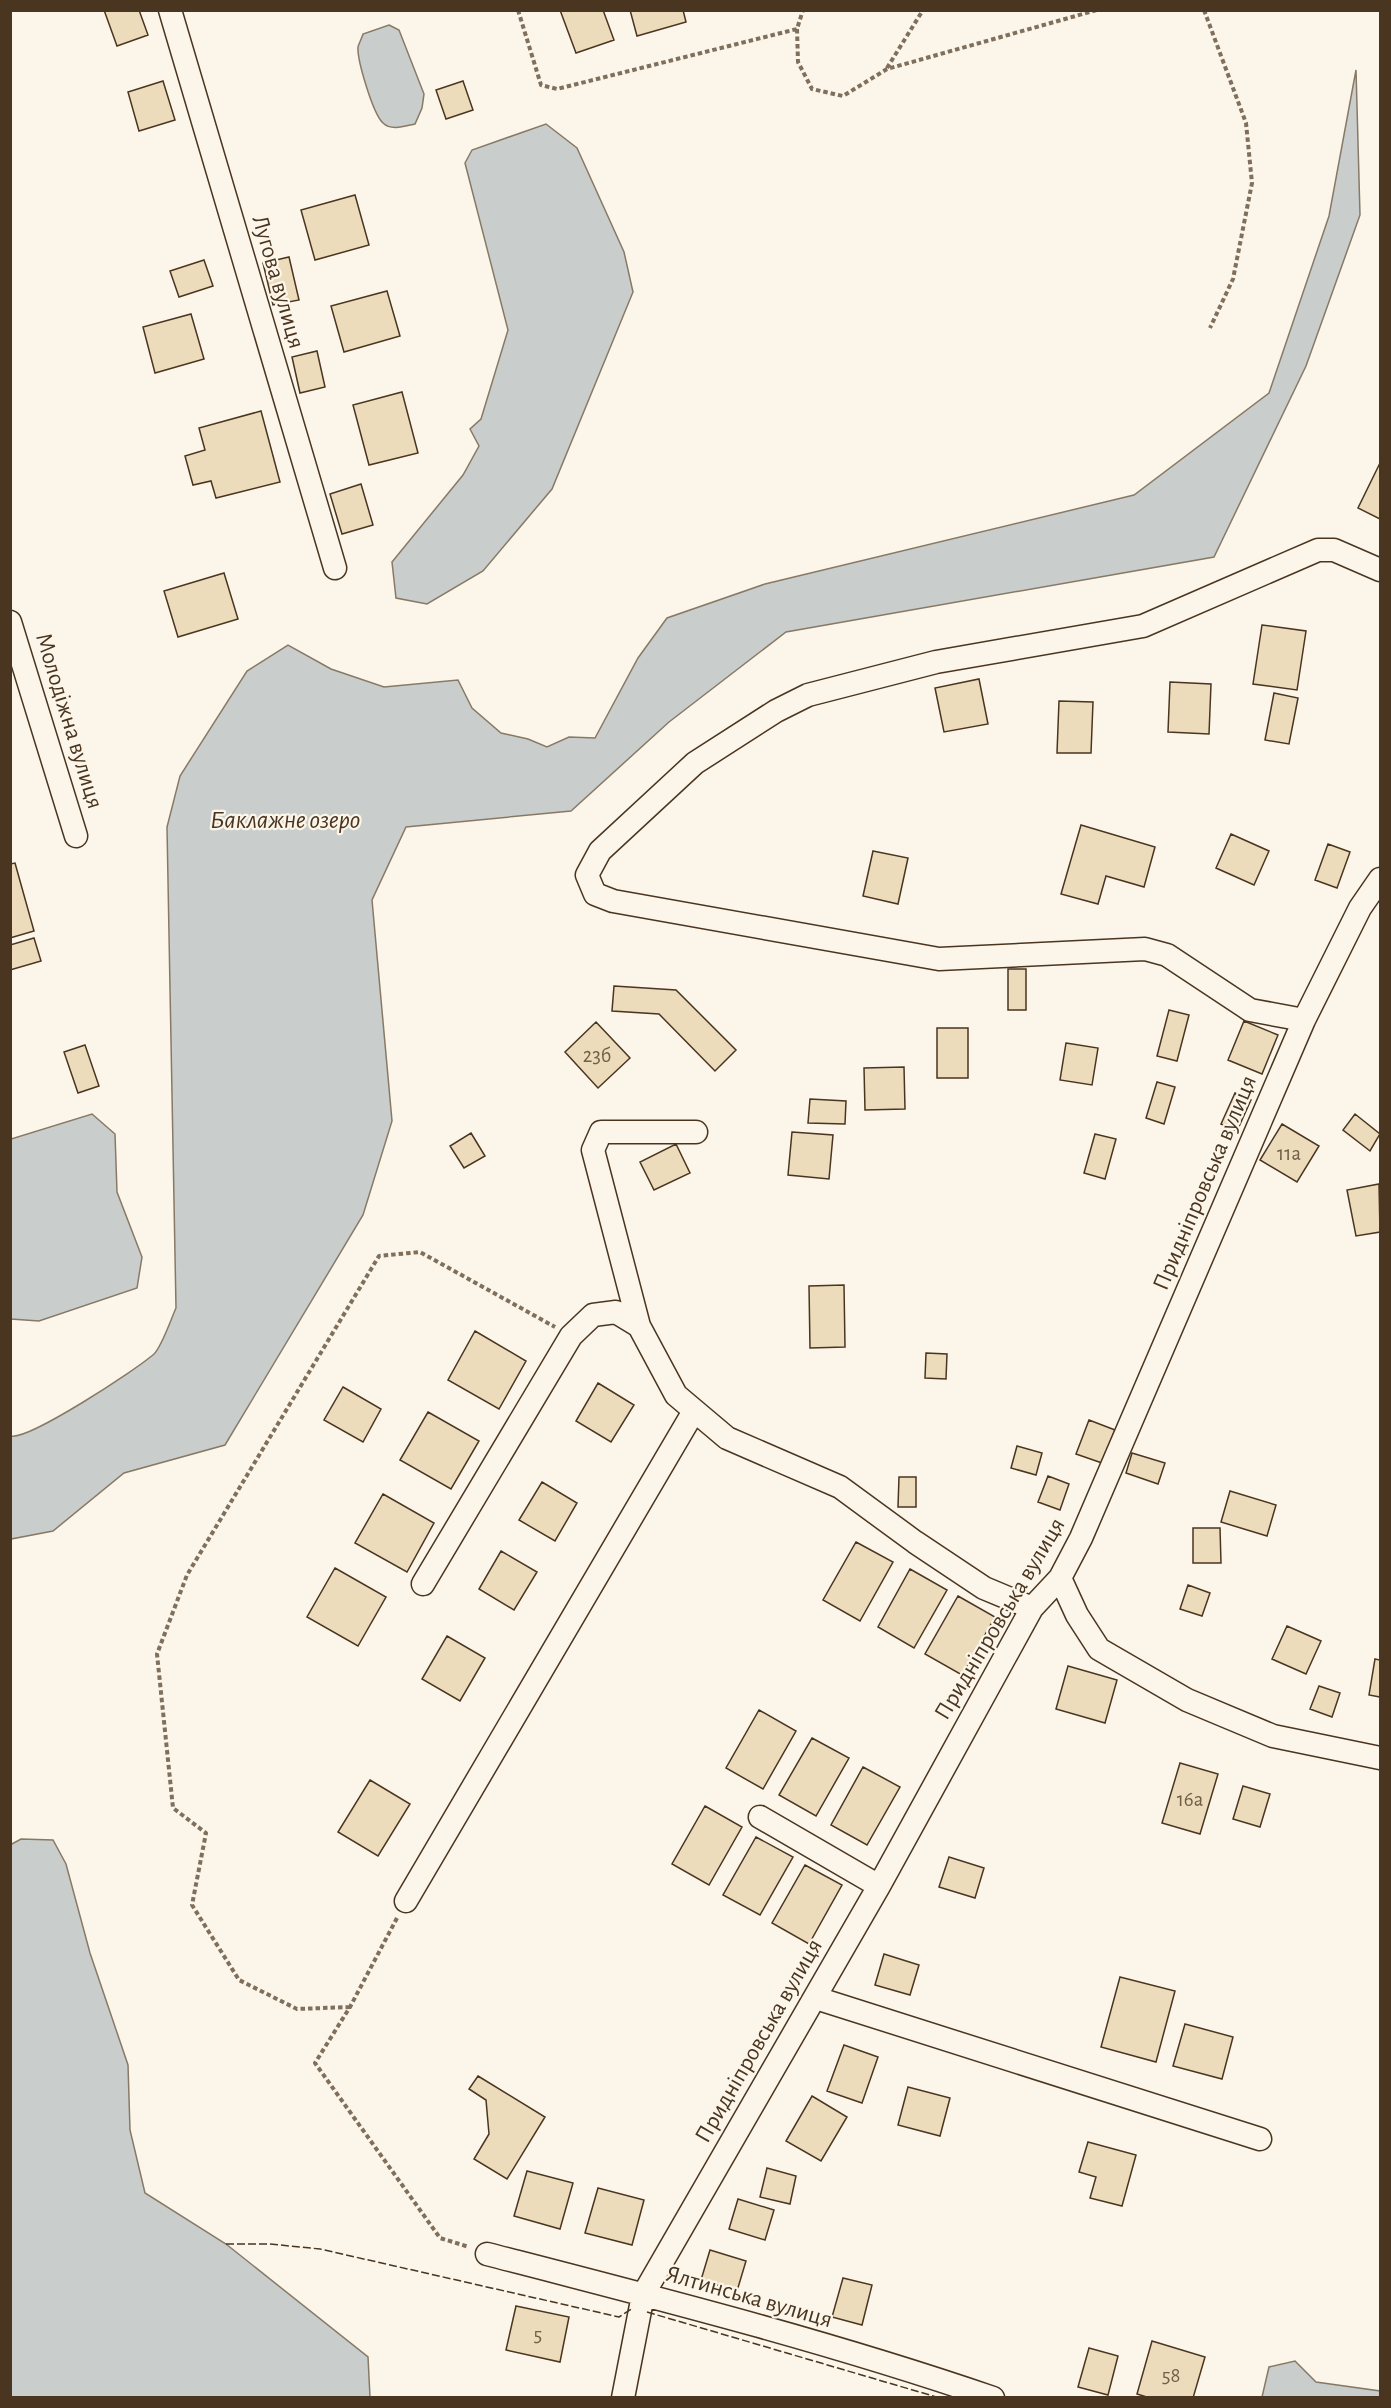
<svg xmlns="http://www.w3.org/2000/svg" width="1391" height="2408" font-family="'Alegreya Sans',sans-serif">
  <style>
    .water { fill: #c9cecd; stroke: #887966; stroke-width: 1.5 }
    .building { fill: #ecdcbc; stroke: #4a3520; stroke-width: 1.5 }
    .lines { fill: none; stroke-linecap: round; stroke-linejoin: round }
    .minor-casing { stroke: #4a3520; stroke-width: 25 }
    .path { stroke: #7f6f5c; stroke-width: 4; stroke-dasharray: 4.5 3; stroke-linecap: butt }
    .minor { stroke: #fbf6e9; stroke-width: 22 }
    .fence { stroke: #4a3520; stroke-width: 1.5; stroke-dasharray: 8 3; stroke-linecap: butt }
    .labels { text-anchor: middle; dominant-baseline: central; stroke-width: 4.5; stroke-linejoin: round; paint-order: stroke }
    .number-label { font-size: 21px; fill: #725f47 }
    .street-label { font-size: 24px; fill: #4a3520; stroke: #fbf6e9 }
    .water-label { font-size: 26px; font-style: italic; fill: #4a3520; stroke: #fbf6e9 }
  </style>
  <rect width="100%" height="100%" fill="#fbf6e9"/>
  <path class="water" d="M389,25L399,30L424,94L422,108L415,124C405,126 391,131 383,123C373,114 357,60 358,47C359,43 362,38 363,34Z
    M1356,70L1360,215L1306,366L1214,557L786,632L669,722L571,811L406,827L372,900L392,1121L363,1215L225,1445L124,1473L53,1531L11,1539V1436C29,1440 136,1370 154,1354C162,1346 171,1319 176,1308L167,827L180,776L247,671L288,645L331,669L384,687L458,680L472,708L501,733L528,739L547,747L569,737L595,738L638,658L667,618L765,584L1134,495L1269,393L1329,216Z
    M546,124L577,148L624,252L633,292L552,489L483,571L427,604L396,598L392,562L463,475L479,446L470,429L481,419L508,330L465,163L472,150Z
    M92,1114L115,1134L117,1192L142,1257L137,1288L39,1321L11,1319V1139Z
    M21,1839L53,1840L66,1864L90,1953L128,2065L130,2130L145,2193L226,2244L368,2357L370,2397H11L10,1845Z
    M1295,2361L1316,2382L1380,2391V2397H1262L1269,2367Z"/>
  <path class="building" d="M104,10H139L148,35L117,46Z
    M560,10H603L614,40L576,53Z
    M630,10H683L686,22L637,36Z
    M163,81L175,120L139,131L128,92Z
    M463,81L473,110L446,119L436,90Z
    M355,195L369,245L315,260L301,210Z
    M289,257L299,300L273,305L263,263Z
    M204,260L213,286L179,297L170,271Z
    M387,291L400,336L344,352L331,306Z
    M191,314L204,359L155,373L143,327Z
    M317,351L325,387L300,393L292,357Z
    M402,392L418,453L369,465L353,405Z
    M261,411L280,482L216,498L211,481L193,485L185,456L205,450L199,428Z
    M1380,463V519L1358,508Z
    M361,484L373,525L342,534L330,494Z
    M224,573L238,619L178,637L164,591Z
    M1262,625L1306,631L1297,690L1253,684Z
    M979,679L988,724L944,732L935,688Z
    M1170,682L1211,684L1209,734L1168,732Z
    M1274,693L1298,698L1289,744L1265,740Z
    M1059,701L1093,702L1091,753H1057Z
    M1081,825L1155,847L1144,887L1106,876L1098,904L1061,894Z
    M1231,834L1269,851L1254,885L1216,868Z
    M1328,844L1350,852L1337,888L1315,880Z
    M873,851L908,858L898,904L863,896Z
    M15,863L34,931L10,938V864Z
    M34,938L41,961L10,970V945Z
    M1008,969H1026V1010H1008Z
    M614,986L676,990L736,1050L715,1071L659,1014L612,1011Z
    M1169,1010L1189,1015L1177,1061L1157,1056Z
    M1244,1021L1278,1035L1262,1074L1228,1060Z
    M596,1022L630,1058L598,1088L565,1052Z
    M937,1028H968V1078H937Z
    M1066,1043L1098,1048L1092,1085L1060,1080Z
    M85,1045L99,1086L78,1093L64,1052Z
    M904,1067L905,1109L865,1110L864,1068Z
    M1157,1082L1175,1087L1164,1124L1146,1118Z
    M1235,1093L1251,1100L1237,1131L1221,1124Z
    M810,1099L846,1101L845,1124L808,1123Z
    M1355,1114L1380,1134L1370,1151L1343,1130Z
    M1282,1124L1319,1146L1297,1182L1260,1160Z
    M792,1132L833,1135L829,1179L788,1175Z
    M471,1133L485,1156L464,1168L450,1146Z
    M1095,1134L1116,1139L1105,1179L1084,1173Z
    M676,1144L690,1173L654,1190L640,1162Z
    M1379,1184L1380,1232L1356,1236L1347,1190Z
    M844,1285L845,1347L810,1348L809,1286Z
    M475,1331L526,1361L499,1409L448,1380Z
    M926,1353L947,1354L946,1379L925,1378Z
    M598,1383L634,1405L611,1442L576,1421Z
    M343,1387L381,1409L363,1442L324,1420Z
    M428,1412L479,1441L451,1489L400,1460Z
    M1089,1420L1115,1430L1102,1463L1076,1454Z
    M1017,1446L1042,1453L1036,1475L1011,1468Z
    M1132,1453L1165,1463L1158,1484L1126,1473Z
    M1048,1476L1069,1484L1060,1510L1038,1502Z
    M899,1477H916V1507H898Z
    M542,1482L577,1503L555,1541L519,1520Z
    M1230,1491L1276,1505L1267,1536L1221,1522Z
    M383,1494L434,1523L407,1572L355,1543Z
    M1193,1528H1220L1221,1563H1193Z
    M856,1542L893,1562L860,1621L823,1600Z
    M501,1551L537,1572L514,1610L479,1589Z
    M335,1568L386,1597L358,1646L307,1617Z
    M910,1569L947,1590L914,1648L878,1627Z
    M1188,1585L1210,1593L1202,1616L1180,1609Z
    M958,1596L995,1617L962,1675L925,1654Z
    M1287,1626L1321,1641L1306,1674L1272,1659Z
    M447,1636L485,1658L460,1701L422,1679Z
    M1375,1659L1380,1660V1697L1369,1695Z
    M1068,1666L1117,1680L1105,1723L1056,1709Z
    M1319,1686L1340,1693L1332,1717L1310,1709Z
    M759,1710L796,1731L763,1789L726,1768Z
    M812,1738L849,1758L816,1816L779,1795Z
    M1180,1763L1218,1774L1200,1834L1162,1823Z
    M863,1767L900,1787L867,1845L831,1825Z
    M370,1780L410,1804L378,1856L338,1832Z
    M1243,1786L1270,1794L1260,1827L1233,1819Z
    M705,1806L742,1827L709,1885L672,1864Z
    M756,1837L793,1857L760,1915L723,1895Z
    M949,1857L984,1868L975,1898L939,1887Z
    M805,1865L842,1885L809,1944L772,1923Z
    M884,1954L919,1965L910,1995L875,1985Z
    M1120,1977L1175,1991L1156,2062L1101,2047Z
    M1185,2024L1233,2037L1222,2079L1173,2066Z
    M844,2045L878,2057L862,2103L827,2091Z
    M478,2076L545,2117L507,2179L474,2159L489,2134L486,2100L469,2089Z
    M908,2087L950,2098L940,2136L898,2125Z
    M812,2096L847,2117L821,2161L786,2141Z
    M1088,2142L1136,2155L1122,2206L1090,2198L1096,2177L1079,2172Z
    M767,2168L796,2176L790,2204L760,2197Z
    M527,2171L573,2183L560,2229L514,2216Z
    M598,2188L644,2200L632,2245L585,2233Z
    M738,2199L774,2210L765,2240L729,2229Z
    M710,2250L746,2261L737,2291L701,2280Z
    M843,2278L872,2285L862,2325L832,2317Z
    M516,2306L569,2317L560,2362L506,2350Z
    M1152,2341L1205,2357L1193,2398H1150L1137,2394Z
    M1089,2348L1118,2356L1108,2395L1078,2387Z"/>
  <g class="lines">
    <g class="minor-casing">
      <path id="minor" d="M170,10L335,568
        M10,622L76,836
        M1304,1020L1250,1010L1167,955L1145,949L939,959L613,901L595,894L587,875L600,851L695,763L776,711L808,695L936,662L1143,626L1318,550H1334L1380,570
        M639,1326L593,1150L601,1132H696
        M1060,1578L1077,1615L1099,1649L1187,1700L1273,1736L1380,1758
        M423,1584L571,1336L593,1315L616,1312L639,1326L676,1395L727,1438L840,1487L915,1542L984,1588L1032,1608
        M760,1817L879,1886
        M406,1901L694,1411
        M816,1998L1260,2139
        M487,2254C657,2298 827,2341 993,2398
        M623,2398L643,2295L879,1886L1032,1608L1060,1578L1081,1538L1304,1020L1360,908L1380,879"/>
    </g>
    <path class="path" d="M518,10L541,85L557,89L797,29L803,10
      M1204,10L1246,123L1252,183L1233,279L1210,328
      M797,29L798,62L812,89L843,96L887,69L1097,10
      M887,68L923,10
      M397,1918L350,2007L315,2063L440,2238L469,2247
      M350,2007L297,2009L239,1980L192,1905L206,1833L173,1808L157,1654L187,1575L379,1256L420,1252L555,1327"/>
    <use href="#minor" class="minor"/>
    <path class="fence" d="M226,2244H270L320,2249L619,2317L633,2308
      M647,2312L940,2398"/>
  </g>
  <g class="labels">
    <g class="number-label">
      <text x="597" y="1055">23б</text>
      <text x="1289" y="1153">11а</text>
      <text x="1190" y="1799">16а</text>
      <text x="538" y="2334">5</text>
      <text x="1171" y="2375">58</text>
    </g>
    <g class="street-label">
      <text transform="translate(278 282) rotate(74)">Лугова вулиця</text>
      <text transform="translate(69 721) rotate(73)">Молодіжна вулиця</text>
      <text transform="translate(1205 1183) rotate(-67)">Придніпровська вулиця</text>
      <text transform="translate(1000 1619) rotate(-59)">Придніпровська вулиця</text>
      <text transform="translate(759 2041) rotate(-60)">Придніпровська вулиця</text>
      <text transform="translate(749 2297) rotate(16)">Ялтинська вулиця</text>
    </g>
    <g class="water-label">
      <text x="285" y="820">Баклажне озеро</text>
    </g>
  </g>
  <rect width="1391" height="2408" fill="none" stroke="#4a3520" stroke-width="24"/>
</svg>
